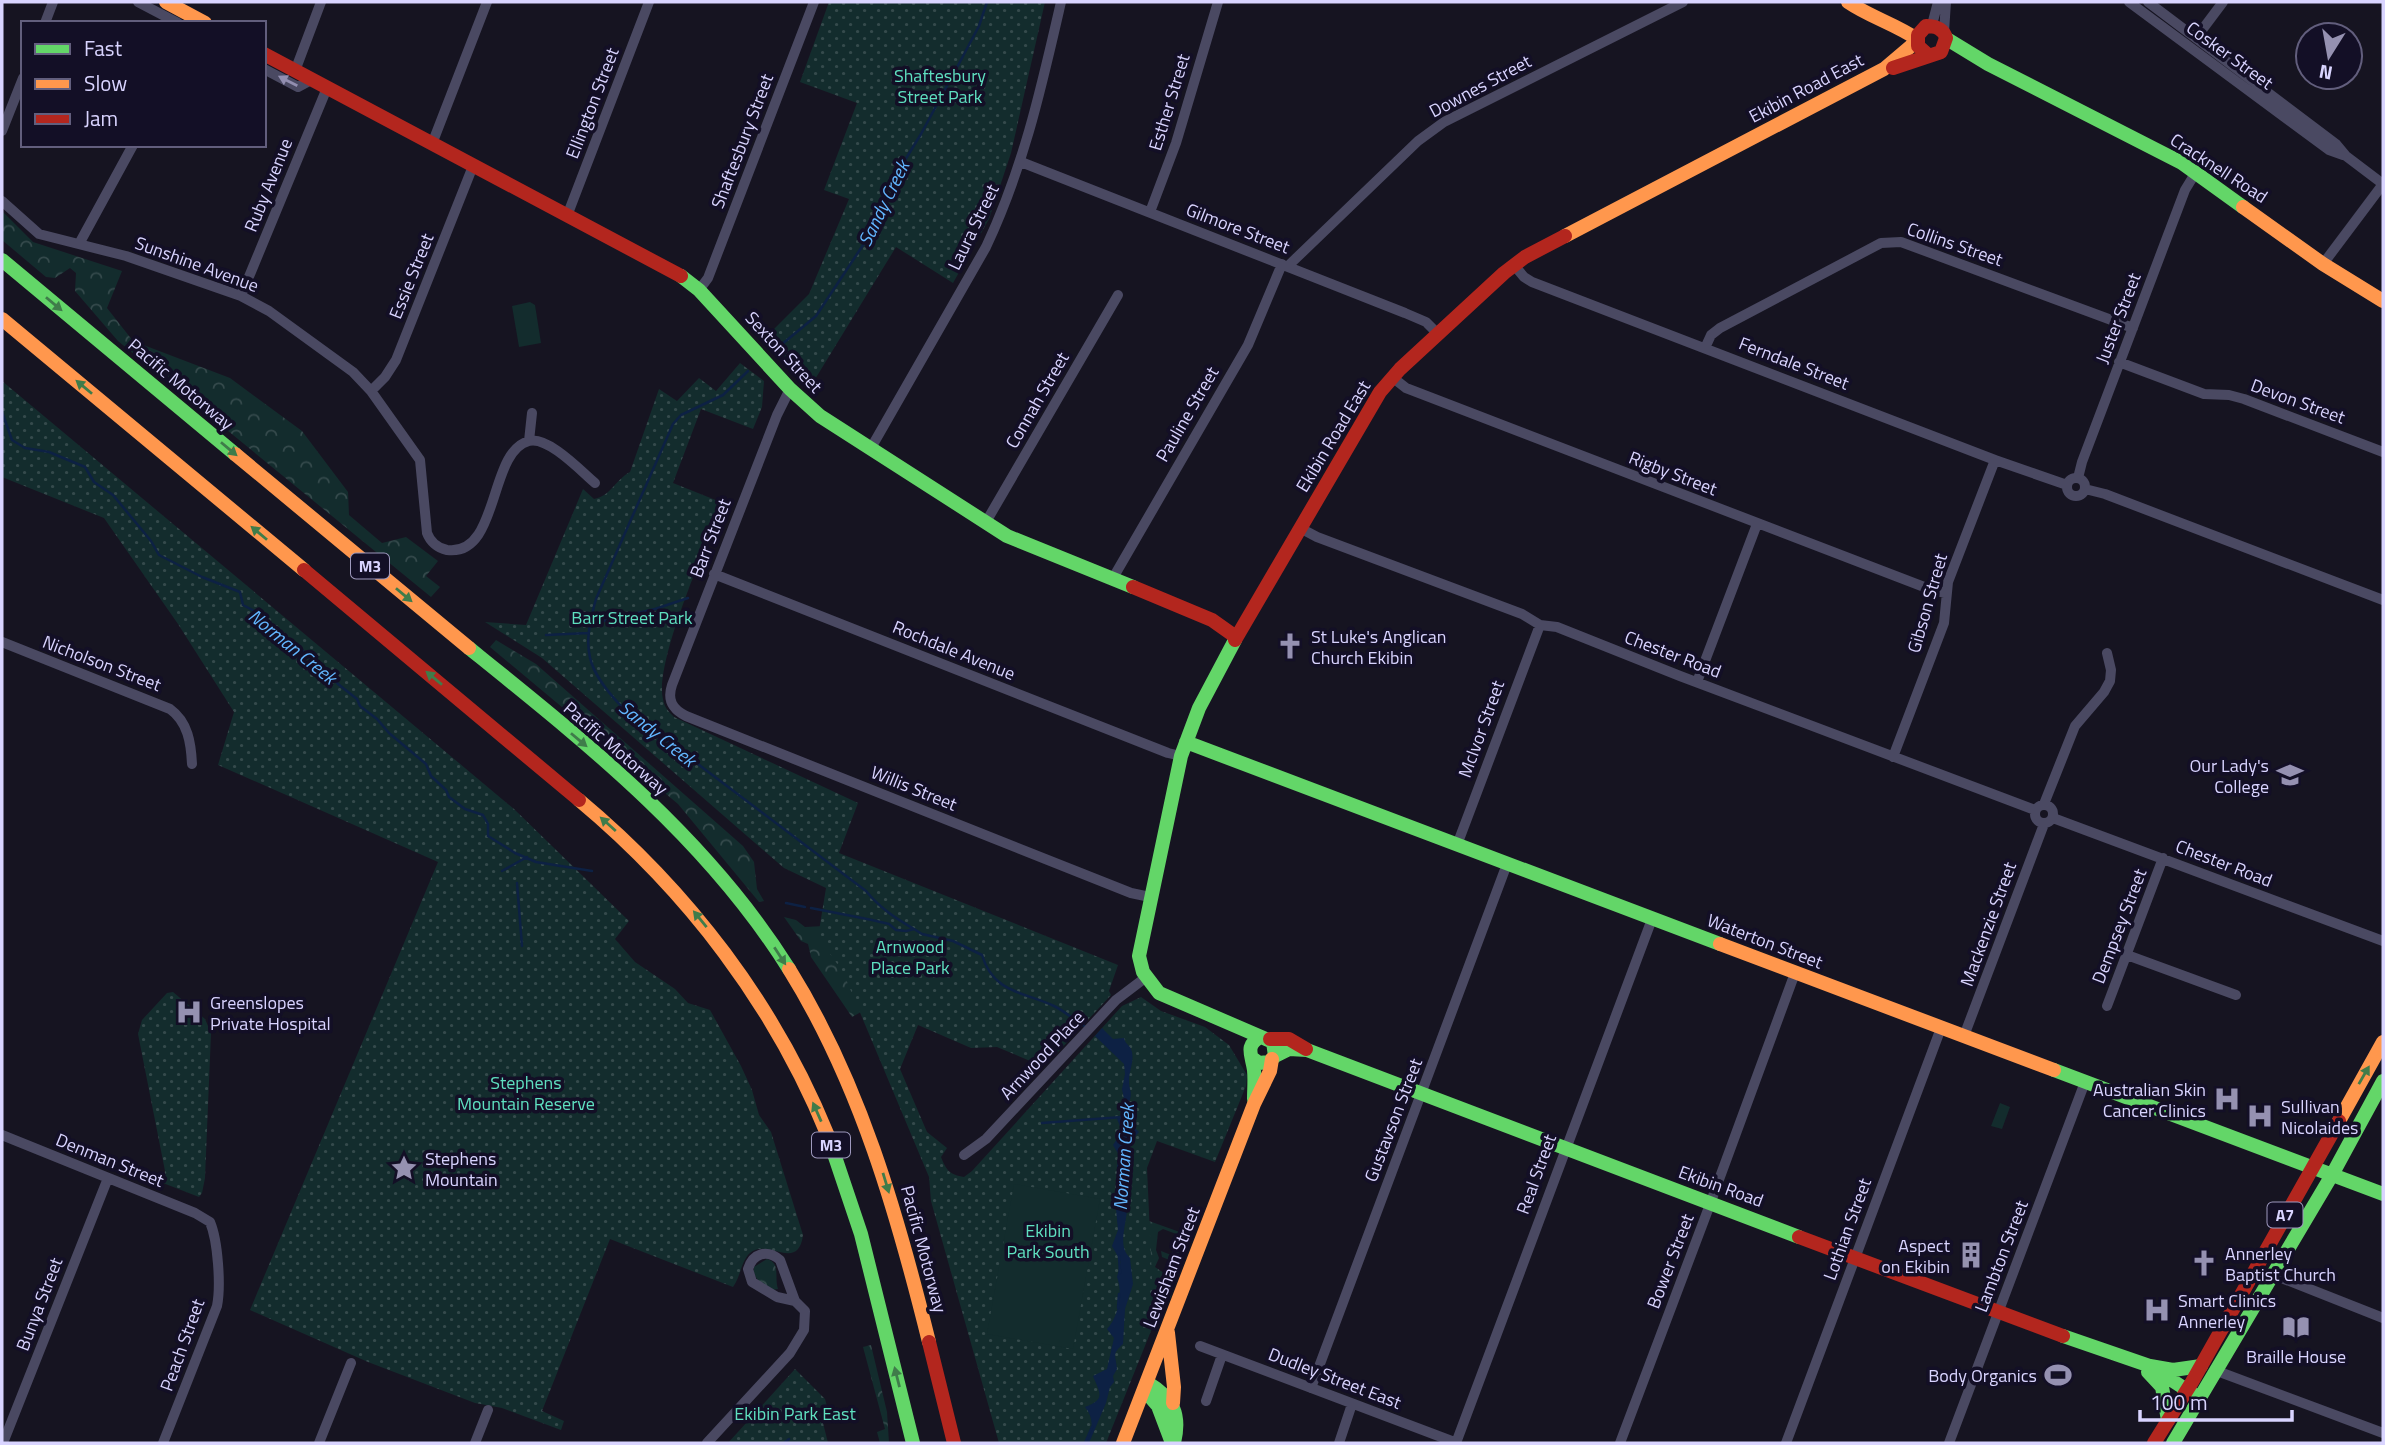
<svg xmlns="http://www.w3.org/2000/svg" width="2385" height="1445" font-family="'Titillium Web',sans-serif">
  <style>
    .forest { fill: url(#forest-crowns) }
    .park { fill: url(#park-dots) }
    .pitch { fill: #132c2d }
    .water { fill: #0d2144 }
    .lines { fill: none; stroke-linecap: round; stroke-linejoin: round }
    .stream { stroke: #0d2144; stroke-width: 2.5 }
    .street { stroke: #4a4962; stroke-width: 10 }
    .fast { stroke: #63d668; stroke-width: 14 }
    .slow { stroke: #ff974d; stroke-width: 14 }
    .jam { stroke: #b3261e; stroke-width: 14 }
    .oneway { fill: #928eb0 }
    .oneway2 { fill: #3f7c4a }
    .labels { text-anchor: middle; dominant-baseline: central; stroke-width: 7; stroke-linejoin: round; paint-order: stroke }
    .shield { fill: #130f26; stroke: #9e99be; stroke-width: 2 }
    .shield-label { font-size: 16px; font-weight: bold; fill: #d9d4ff }
    .street-label { font-size: 18px; fill: #d9d4ff; stroke: #130f26 }
    .park-label { font-size: 18px; fill: #5fe0c0; stroke: #130f26 }
    .poi-label { font-size: 18px; fill: #d9d4ff; stroke: #130f26; text-anchor: start }
    .water-label { font-size: 19px; font-style: italic; fill: #62b6ff; stroke: #130f26 }
  </style>
  <defs>
    <pattern id="forest-crowns" width="20" height="18" patternUnits="userSpaceOnUse" patternTransform="scale(1.75)"><rect width="20" height="18" fill="#132c2d"/><path d="M2 6a3 3 0 1 1 6 0M12 15a3 3 0 1 1 6 0" fill="none" stroke="#354a4c"/></pattern>
    <pattern id="park-dots" width="8" height="8" patternUnits="userSpaceOnUse" patternTransform="scale(1.75)"><rect width="8" height="8" fill="#132c2d"/><path d="M2 2h.1M6 6h.1" fill="none" stroke="#354a4c" stroke-width="1.8" stroke-linecap="round"/></pattern>
  </defs>
  <rect width="100%" height="100%" fill="#161421"/>
  <path class="forest" d="M2,211L33,242L122,271L107,308L133,341L230,378L302,431L348,492L349,515L382,543L406,537L438,561L426,576L440,587L431,597L118,341L75,291L76,273L70,268L55,278L46,277L2,240Z
    M496,640L536,664L743,846L754,862L757,889L764,901L759,902L678,804L490,647Z
    M784,917L796,920L805,927L824,926L861,1012L852,1017L811,957L808,944L801,941Z
    M1149,1221L1188,1235L1177,1263L1162,1257L1161,1251L1171,1255L1179,1235L1163,1229L1158,1232L1156,1250L1159,1258L1155,1267L1164,1273L1173,1286L1171,1297L1159,1305L1116,1349Z
    M767,1259C781,1263 774,1277 778,1289L771,1290C762,1284 752,1278 754,1267Z
    M871,1345L887,1412L889,1443H880L877,1432L885,1429L863,1347Z"/>
  <path class="park" d="M829,2H1045L1011,153L989,219L953,283L896,247L809,389L763,340L809,294L849,199L824,190L857,103L800,82Z
    M740,363L764,381L762,407L753,429L701,409L673,483L723,503C708,542 654,662 663,699C664,707 669,712 674,717L858,803L839,853L1118,965L1109,991L1111,995L1059,1051L1042,1066L997,1047L971,1048L918,1025L900,1069L927,1132L947,1148L941,1157C946,1170 950,1175 964,1177L972,1171L1122,1006L1141,997L1161,1011L1205,1027L1229,1045L1247,1075L1246,1086L1215,1162L1157,1141L1147,1168L1152,1279L1169,1286L1106,1443H999L931,1201L929,1177L843,972L818,937L826,888L784,868L542,658L485,622L526,625L583,489L594,499C611,496 615,480 630,472L659,389L677,401L699,378L716,391Z
    M2,381L514,809L629,921L615,939L635,962L675,989L688,1003L710,1010L741,1066L752,1090L759,1115L771,1132L803,1235C798,1273 767,1237 750,1253C741,1261 741,1276 733,1287L610,1239L542,1411L564,1421L561,1430L502,1408L475,1403L368,1362L250,1310L438,862L218,765L234,712L178,624L104,518L2,477Z
    M173,992L205,1019L211,1033L205,1178L202,1193L199,1197L163,1183L165,1171L138,1034L142,1020L167,993Z
    M795,1369L825,1399L831,1421L823,1423L828,1443H728Z"/>
  <path class="pitch" d="M530,302L535,305L541,343L519,347L512,306Z
    M2000,1103L2010,1107L2002,1129L1991,1126Z
    M1014,1184L1100,1199L1073,1349L987,1334Z"/>
  <path class="water" d="M1102,1028L1113,1039L1124,1038C1126,1046 1130,1044 1132,1052C1134,1063 1129,1070 1129,1081C1129,1091 1133,1090 1129,1103L1133,1110V1126L1139,1132L1126,1146L1120,1168L1124,1171L1127,1170L1128,1173L1126,1175V1192L1120,1203L1121,1207L1125,1203L1127,1205C1128,1222 1116,1245 1130,1258L1133,1284L1125,1309L1123,1344C1111,1355 1116,1355 1117,1369L1113,1376L1114,1382L1110,1387L1106,1403L1089,1443H1084C1094,1431 1094,1418 1085,1407C1107,1399 1099,1392 1093,1376L1107,1369L1114,1338L1107,1329C1119,1316 1123,1292 1117,1277L1121,1262L1112,1246L1118,1230L1116,1209L1121,1183L1117,1167L1119,1155L1113,1145L1122,1131L1117,1119L1126,1109L1122,1089L1125,1074L1124,1064L1095,1036Z"/>
  <g class="lines">
    <path class="stream" d="M773,348L781,345L816,316L869,236L886,191L921,134L962,58L979,26L987,2
      M748,371L723,395L681,415L673,424L596,599C582,648 585,668 621,706L866,891C880,908 895,918 914,929
      M2,412L12,440L25,448L49,452L85,467L94,482L113,495L151,541L159,555L202,577L240,592L243,605L258,613L291,646L300,648L312,660L330,672L338,684L357,699L360,706L377,719L389,733L426,764L431,776L446,790L449,797L465,809L483,815L488,824V836L515,853L536,862L592,871
      M590,624L655,609L688,598
      M546,635L588,633
      M502,871L527,857
      M517,883L522,946
      M786,903L805,907
      M811,908L872,920L889,924L896,930L906,931L914,929L922,934L953,941L982,955C993,993 1024,992 1054,1006C1065,1011 1075,1021 1086,1027
      M1042,1123L1122,1117
      M1118,1204L1121,1158
      M1119,1256L1120,1273
      M1118,1308L1119,1294
      M784,1443L789,1439
      M1085,1443L1092,1427"/>
    <path class="street" d="M138,2L178,23
      M2129,2L2329,150L2343,155
      M2148,2L2336,144L2346,156L2383,184
      M45,23L53,2
      M1932,25L1938,2
      M1944,32L1946,2
      M2196,38L2223,2
      M264,69L298,87L311,80
      M295,71L321,2
      M2,131L23,78
      M432,144L487,2
      M1021,162L1405,313L1426,322L1438,334
      M2,201L39,234L126,256L241,296L269,311L353,372L371,391L420,460L427,533C430,541 437,548 447,550C500,557 488,451 529,441C548,436 581,471 595,483
      M1150,212L1176,143L1218,2
      M567,216L649,2
      M79,244L133,145
      M2323,264L2383,184
      M1514,265L1524,277L1532,282L1995,460L2067,485
      M1288,266L1418,141L1444,122L1683,2
      M699,290L708,278L814,2
      M241,296L327,88
      M1705,348L1711,335L1720,328L1881,243L1901,242L2133,328
      M2119,362L2204,394L2229,395L2244,399L2383,452
      M1392,377L1406,388L1932,590L1946,593
      M790,389L777,415L672,685C667,700 672,709 686,716L1131,893L1150,897
      M371,391L385,377L396,360L473,166
      M529,441L532,413
      M871,448L986,247C1024,166 1041,89 1061,2
      M2067 487a9 9 0 1 1 18 0a9 9 0 1 1-18 0Z
      M2078,478L2082,462L2185,190L2196,172
      M2085,489L2105,494L2383,600
      M986,522L1118,295
      M1300,528L1317,537L1522,614L1540,625L1557,627L1680,676L2035,810
      M714,574L1168,753L1181,756
      M1113,578L1248,345L1282,264
      M2,642L170,709C188,722 191,743 192,764
      M1697,682L1757,524
      M1893,757L1944,623L1948,582L1995,460
      M2044,804L2075,726L2104,692L2110,681L2111,670L2107,653
      M2035 814a9 9 0 1 1 18 0a9 9 0 1 1-18 0Z
      M2053,818L2383,941
      M1457,845L1540,625
      M2127,955L2236,995
      M2107,1006L2163,858
      M1964,1036L2044,824
      M2,1135L195,1213L210,1222C218,1241 221,1286 217,1306L163,1443
      M964,1155L986,1139L1116,1000L1145,978
      M2274,1275L2383,1318
      M1200,1346L1457,1443
      M2217,1371L2383,1433
      M1311,1388L1507,864
      M1206,1401L1222,1355
      M3,1443L108,1178
      M319,1443L351,1363
      M475,1443L488,1410
      M707,1443L790,1353L804,1330L805,1311L795,1301L780,1260C767,1249 753,1253 748,1269L752,1282L777,1297L795,1301
      M1339,1443L1352,1404
      M1456,1443L1652,919
      M1620,1443L1706,1215L1795,973
      M1786,1443L1941,1028
      M1949,1443L2085,1082"/>
    <path class="fast" d="M1947,39L1988,64L2182,163L2243,207
      M2,260L235,454
      M681,276L699,290L790,389L820,416L1007,536L1133,587
      M1235,640L1199,708L1181,756L1139,956L1143,972L1159,993L1273,1042L1275,1056L1269,1062L1259,1063L1252,1058
      M469,648C588,744 707,838 789,969
      M1186,742L1720,944
      M1275,1056L1289,1049L1307,1050L1799,1237
      M2054,1070L2383,1194
      M1254,1099C1254,1090 1255,1080 1254,1070C1252,1055 1244,1045 1261,1037
      M828,1136L861,1234L913,1443
      M2063,1336L2150,1366L2193,1394
      M2150,1366L2173,1370L2201,1366
      M2148,1372L2162,1387L2168,1420
      M1148,1383C1173,1398 1181,1414 1174,1443
      M1145,1391L1158,1406L1172,1443
      M2173,1443L2332,1175L2383,1081"/>
    <path class="slow" d="M166,2L205,23
      M1848,2C1870,17 1895,24 1917,39
      M2243,207L2323,264L2383,301
      M1565,236L1884,69L1917,41
      M2,319L304,570
      M235,454L469,648
      M579,800C688,891 775,1005 828,1136
      M1720,944L2054,1070
      M789,969C860,1083 897,1213 929,1342
      M2339,1121L2383,1042
      M1168,1333L1174,1387L1173,1403
      M1123,1443L1254,1104L1270,1071L1272,1059"/>
    <path class="jam" d="M264,54L681,276
      M1893,68L1941,52L1946,38C1943,28 1935,26 1926,26L1918,35V46L1928,55
      M304,570L579,800
      M1133,587L1212,620L1236,637
      M1235,640L1380,392L1400,369L1504,273L1525,257L1565,236
      M1270,1039H1289L1306,1049
      M1799,1237L2063,1336
      M929,1342L954,1443
      M2154,1443L2192,1382L2339,1121"/>
  </g>
  <defs><path id="oneway-solid" d="M-6-.8H1V-3.2L6.5 0L1 3.2V.8H-6Z" transform="scale(1.75)"/></defs>
  <use class="oneway" href="#oneway-solid" transform="translate(288 81) rotate(-153)"/>
  <g class="oneway2">
    <use href="#oneway-solid" transform="translate(54 304) rotate(40)"/>
    <use href="#oneway-solid" transform="translate(84 387) rotate(-140)"/>
    <use href="#oneway-solid" transform="translate(229 449) rotate(40)"/>
    <use href="#oneway-solid" transform="translate(259 533) rotate(-140)"/>
    <use href="#oneway-solid" transform="translate(404 595) rotate(40)"/>
    <use href="#oneway-solid" transform="translate(434 678) rotate(-140)"/>
    <use href="#oneway-solid" transform="translate(579 740) rotate(40)"/>
    <use href="#oneway-solid" transform="translate(608 824) rotate(-138)"/>
    <use href="#oneway-solid" transform="translate(700 919) rotate(-129)"/>
    <use href="#oneway-solid" transform="translate(780 956) rotate(57)"/>
    <use href="#oneway-solid" transform="translate(2364 1075) rotate(-60)"/>
    <use href="#oneway-solid" transform="translate(817 1112) rotate(-114)"/>
    <use href="#oneway-solid" transform="translate(886 1183) rotate(73)"/>
    <use href="#oneway-solid" transform="translate(897 1377) rotate(-104)"/>
  </g>
  <defs>
    <g id="church-bare" transform="scale(2.1)"><path d="M-1.2-6h2.4v3.5h3.3v2.4h-3.3V6h-2.4V-.1h-3.3v-2.4h3.3Z" fill="#9591b1" stroke="#130f26" stroke-width="2.5" paint-order="stroke"/></g>
    <g id="school-bare" transform="scale(2.1)"><path d="M0-5L7-2L0 1L-7-2ZM-4 1L0 2.5L4 1V4Q0 6-4 4Z" fill="#9591b1" stroke="#130f26" stroke-width="2.5" paint-order="stroke"/></g>
    <g id="hospital-bare" transform="scale(2.1)"><path d="M-5-5h3v3.5h4V-5h3V5h-3V1.5h-4V5h-3Z" fill="#9591b1" stroke="#130f26" stroke-width="2.5" paint-order="stroke"/></g>
    <g id="sight-bare" transform="scale(2.1)"><path d="M0-6L1.8-2.2L6-1.7L2.9 1.2L3.7 5.4L0 3.3L-3.7 5.4L-2.9 1.2L-6-1.7L-1.8-2.2Z" fill="#9591b1" stroke="#130f26" stroke-width="2.5" paint-order="stroke"/></g>
    <g id="building-bare" transform="scale(2.1)"><path d="M-4-6H4V6H1V3H-1V6H-4ZM-2.5-4.3h1.7v1.8h-1.7ZM.8-4.3h1.7v1.8H.8ZM-2.5-1h1.7V.8h-1.7ZM.8-1h1.7V.8H.8Z" fill="#9591b1" stroke="#130f26" stroke-width="2.5" paint-order="stroke"/></g>
    <g id="library-bare" transform="scale(2.1)"><path d="M-6-4Q-3-5.5-.7-3.5V5Q-3 3-6 4ZM6-4Q3-5.5 .7-3.5V5Q3 3 6 4Z" fill="#9591b1" stroke="#130f26" stroke-width="2.5" paint-order="stroke"/></g>
    <g id="stadium-bare" transform="scale(2.1)"><path d="M0-5a6.5 5 0 1 0 0 10a6.5 5 0 1 0 0-10ZM-3.5-1.8h7v3.6h-7Z" fill="#9591b1" stroke="#130f26" stroke-width="2.5" paint-order="stroke"/></g>
  </defs>
  <g fill-rule="evenodd">
    <use href="#church-bare" x="1290" y="646"/>
    <use href="#school-bare" x="2290" y="775"/>
    <use href="#hospital-bare" x="189" y="1012"/>
    <use href="#hospital-bare" x="2227" y="1099"/>
    <use href="#hospital-bare" x="2260" y="1116"/>
    <use href="#sight-bare" x="404" y="1168"/>
    <use href="#building-bare" x="1971" y="1255"/>
    <use href="#church-bare" x="2204" y="1263"/>
    <use href="#hospital-bare" x="2157" y="1310"/>
    <use href="#library-bare" x="2296" y="1327"/>
    <use href="#stadium-bare" x="2058" y="1375"/>
  </g>
  <g class="labels">
    <g class="shield">
      <rect x="351" y="553.5" width="38" height="25" rx="5"/>
      <rect x="812" y="1132.5" width="38" height="25" rx="5"/>
      <rect x="2267.5" y="1202.5" width="35" height="25" rx="5"/>
    </g>
    <g class="shield-label">
      <text x="370" y="566">M3</text>
      <text x="831" y="1145">M3</text>
      <text x="2285" y="1215">A7</text>
    </g>
    <g class="street-label">
      <text transform="translate(2230 55) rotate(36)">Cosker Street</text>
      <text transform="translate(1480 86) rotate(-28)">Downes Street</text>
      <text transform="translate(1806 88) rotate(-28)">Ekibin Road East</text>
      <text transform="translate(1169 102) rotate(-73)">Esther Street</text>
      <text transform="translate(592 103) rotate(-69)">Ellington Street</text>
      <text transform="translate(742 141) rotate(-69)">Shaftesbury Street</text>
      <text transform="translate(2219 168) rotate(33)">Cracknell Road</text>
      <text transform="translate(268 185) rotate(-68)">Ruby Avenue</text>
      <text transform="translate(973 227) rotate(-64)">Laura Street</text>
      <text transform="translate(1238 228) rotate(21)">Gilmore Street</text>
      <text transform="translate(1955 244) rotate(19)">Collins Street</text>
      <text transform="translate(197 264) rotate(20)">Sunshine Avenue</text>
      <text transform="translate(411 276) rotate(-68)">Essie Street</text>
      <text transform="translate(2118 318) rotate(-69)">Juster Street</text>
      <text transform="translate(784 352) rotate(47)">Sexton Street</text>
      <text transform="translate(1794 363) rotate(21)">Ferndale Street</text>
      <text transform="translate(181 384) rotate(40)">Pacific Motorway</text>
      <text transform="translate(1037 400) rotate(-60)">Connah Street</text>
      <text transform="translate(2298 401) rotate(20)">Devon Street</text>
      <text transform="translate(1187 414) rotate(-60)">Pauline Street</text>
      <text transform="translate(1333 436) rotate(-59)">Ekibin Road East</text>
      <text transform="translate(1673 473) rotate(21)">Rigby Street</text>
      <text transform="translate(710 538) rotate(-69)">Barr Street</text>
      <text transform="translate(1927 603) rotate(-74)">Gibson Street</text>
      <text transform="translate(954 650) rotate(22)">Rochdale Avenue</text>
      <text transform="translate(1673 654) rotate(21)">Chester Road</text>
      <text transform="translate(102 663) rotate(21)">Nicholson Street</text>
      <text transform="translate(1481 729) rotate(-70)">McIvor Street</text>
      <text transform="translate(616 748) rotate(41)">Pacific Motorway</text>
      <text transform="translate(914 788) rotate(22)">Willis Street</text>
      <text transform="translate(2224 863) rotate(21)">Chester Road</text>
      <text transform="translate(1988 924) rotate(-70)">Mackenzie Street</text>
      <text transform="translate(2119 926) rotate(-69)">Dempsey Street</text>
      <text transform="translate(1765 941) rotate(21)">Waterton Street</text>
      <text transform="translate(1042 1055) rotate(-47)">Arnwood Place</text>
      <text transform="translate(1393 1120) rotate(-69)">Gustavson Street</text>
      <text transform="translate(110 1160) rotate(22)">Denman Street</text>
      <text transform="translate(1536 1174) rotate(-70)">Real Street</text>
      <text transform="translate(1721 1186) rotate(20)">Ekibin Road</text>
      <text transform="translate(1847 1229) rotate(-70)">Lothian Street</text>
      <text transform="translate(924 1249) rotate(75)">Pacific Motorway</text>
      <text transform="translate(2001 1256) rotate(-69)">Lambton Street</text>
      <text transform="translate(1670 1261) rotate(-69)">Bower Street</text>
      <text transform="translate(1171 1267) rotate(-69)">Lewisham Street</text>
      <text transform="translate(39 1304) rotate(-69)">Bunya Street</text>
      <text transform="translate(182 1345) rotate(-70)">Peach Street</text>
      <text transform="translate(1335 1378) rotate(21)">Dudley Street East</text>
    </g>
    <g class="park-label">
      <text x="940" y="75">Shaftesbury<tspan x="940" dy="21">Street Park</tspan></text>
      <text x="632" y="617">Barr Street Park</text>
      <text x="910" y="946">Arnwood<tspan x="910" dy="21">Place Park</tspan></text>
      <text x="526" y="1082">Stephens<tspan x="526" dy="21">Mountain Reserve</tspan></text>
      <text x="1048" y="1230">Ekibin<tspan x="1048" dy="21">Park South</tspan></text>
      <text x="795" y="1413">Ekibin Park East</text>
    </g>
    <g class="poi-label">
      <text x="1311" y="636">St Luke's Anglican<tspan x="1311" dy="21">Church Ekibin</tspan></text>
      <text x="2269" y="765" text-anchor="end">Our Lady's<tspan x="2269" dy="21">College</tspan></text>
      <text x="210" y="1002">Greenslopes<tspan x="210" dy="21">Private Hospital</tspan></text>
      <text x="2206" y="1089" text-anchor="end">Australian Skin<tspan x="2206" dy="21">Cancer Clinics</tspan></text>
      <text x="2281" y="1106">Sullivan<tspan x="2281" dy="21">Nicolaides</tspan></text>
      <text x="425" y="1158">Stephens<tspan x="425" dy="21">Mountain</tspan></text>
      <text x="1950" y="1245" text-anchor="end">Aspect<tspan x="1950" dy="21">on Ekibin</tspan></text>
      <text x="2225" y="1253">Annerley<tspan x="2225" dy="21">Baptist Church</tspan></text>
      <text x="2178" y="1300">Smart Clinics<tspan x="2178" dy="21">Annerley</tspan></text>
      <text x="2296" y="1356" text-anchor="middle">Braille House</text>
      <text x="2037" y="1375" text-anchor="end">Body Organics</text>
    </g>
    <g class="water-label">
      <text transform="translate(883 203) rotate(-64)">Sandy Creek</text>
      <text transform="translate(293 646) rotate(39)">Norman Creek</text>
      <text transform="translate(658 733) rotate(39)">Sandy Creek</text>
      <text transform="translate(1123 1157) rotate(-86)">Norman Creek</text>
    </g>
  </g>
  <rect width="2385" height="1445" fill="none" stroke="#d9d4ff" stroke-width="7"/>
  <rect x="21" y="21" width="245" height="126" fill="#130f26" stroke="#625e7d" stroke-width="2"/>
  <rect x="35" y="44" width="35" height="10" fill="#63d668" stroke="#625e7d" stroke-width="2"/>
  <text x="84" y="56" font-size="21" fill="#d9d4ff">Fast</text>
  <rect x="35" y="79" width="35" height="10" fill="#ff974d" stroke="#625e7d" stroke-width="2"/>
  <text x="84" y="91" font-size="21" fill="#d9d4ff">Slow</text>
  <rect x="35" y="114" width="35" height="10" fill="#b3261e" stroke="#625e7d" stroke-width="2"/>
  <text x="84" y="126" font-size="21" fill="#d9d4ff">Jam</text>
  <g transform="translate(2329 56) rotate(191)"><circle r="33" fill="#130f26" stroke="#625e7d" stroke-width="2"/>
  <path d="M0-5L12 26L0 18L-12 26Z" fill="#9591b1"/>
  <text y="-10" font-size="19" font-weight="bold" text-anchor="middle" fill="#d9d4ff">N</text>
  </g>
  <path d="M2140 1410v10h152v-10" fill="none" stroke="#d9d4ff" stroke-width="3.5"/>
  <text x="2150" y="1410" font-size="21" fill="#d9d4ff" stroke="#130f26" stroke-width="5" paint-order="stroke">100 m</text>
</svg>
